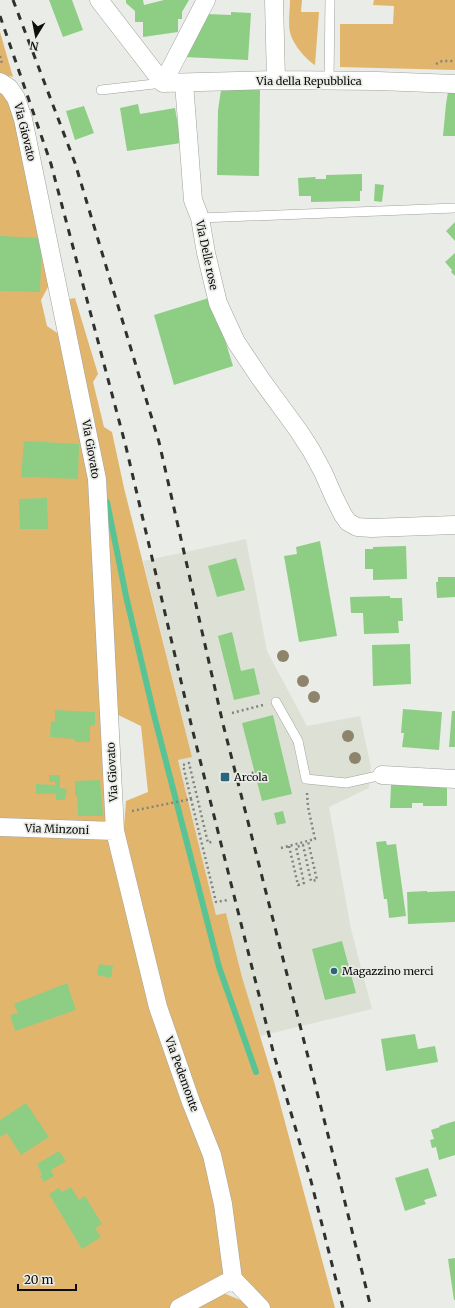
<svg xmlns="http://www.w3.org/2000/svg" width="455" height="1308" font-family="Merriweather,serif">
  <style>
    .built { fill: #dde1d5 }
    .green { fill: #e2b56d }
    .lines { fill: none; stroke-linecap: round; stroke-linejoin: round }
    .stream { stroke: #58c495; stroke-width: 6 }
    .building { fill: #8dce84 }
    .service-casing { stroke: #a0a29d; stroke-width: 10 }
    .minor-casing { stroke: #a0a29d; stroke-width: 19 }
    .path { stroke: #828380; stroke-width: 2.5; stroke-dasharray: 2 3; stroke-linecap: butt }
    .service { stroke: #fff; stroke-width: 9 }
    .minor { stroke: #fff; stroke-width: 18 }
    .rail { stroke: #30302e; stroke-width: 3; stroke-dasharray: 7 7; stroke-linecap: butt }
    .tree { fill: #8e846b }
    .poi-dot { fill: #28667c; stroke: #eaece7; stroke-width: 1.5 }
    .labels { text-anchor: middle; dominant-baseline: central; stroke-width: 3.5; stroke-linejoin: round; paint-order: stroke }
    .street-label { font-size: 11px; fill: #0e0e0d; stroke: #eaece7 }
    .poi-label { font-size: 11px; fill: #0e0e0d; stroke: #eaece7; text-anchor: start }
  </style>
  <rect width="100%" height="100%" fill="#eaece7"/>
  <path class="built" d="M246,539L267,651L307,726L360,716L371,767L369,788L329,807L351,929L372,1009L260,1036L242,977L226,913L216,915L178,760L192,757L143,561Z"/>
  <path class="green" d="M290,0H302L301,12H319L315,65C306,60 292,43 290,32C288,23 290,10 290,0Z
    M374,0H455V70L340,67V24H393L394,6L373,5Z
    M0,31V32L13,77L0,74Z
    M0,86L7,90L53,278L41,300L47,326L66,339L94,479L112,827L0,824Z
    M75,298L98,374L93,382L104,427L112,432L124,488L192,757L178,760L216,915L226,913L242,977L275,1085L335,1308H269L239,1275L163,1006L123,840L126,801L148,792L141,726L114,713L108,595L65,300Z
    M0,830L113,833L210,1156L230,1278L173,1308H0Z
    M221,1292L252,1305L254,1308H190Z"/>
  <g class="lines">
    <path class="stream" d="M107,502L126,596L154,715L219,967L256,1072"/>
  </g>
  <path class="building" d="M49,0H72L83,30L63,37Z
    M126,0H143L144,5L164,0H189L182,12V19H178V32L143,37V22H135V11L126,3Z
    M231,12L251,13L248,60L184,57L207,14L231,15Z
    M221,90H260L259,176L217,175L218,110Z
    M448,92H455V136H443L446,104Z
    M138,104L140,114L175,108L181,143L127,151L120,108Z
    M84,106L94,133L75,140L66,111Z
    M362,174V191H360V201L311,202V196H299L298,178L316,177L315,179H326V175Z
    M375,184L384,185L382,202L374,201Z
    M455,222V241L446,231Z
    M0,236L42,238L40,292L0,291Z
    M455,253V276L451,272L452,270L445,262Z
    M212,297L233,366L174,385L154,315Z
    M24,441L79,444L78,479L21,477Z
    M47,498L48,529H20L19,499Z
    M320,541L337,636L299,642L284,556L297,554L296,547Z
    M406,546L407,579L373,580V569H365V549H373V547Z
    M236,558L245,590L217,597L208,566Z
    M438,577H455V597L437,598L436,582H438Z
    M390,596V598H402L403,621H398L399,633L364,634L363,613H351L350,597Z
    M232,632L241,671L254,668L260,694L234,700L218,636Z
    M410,644L411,684L373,686L372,645Z
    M403,709L442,712L439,750L402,747L404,733H401Z
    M55,710L95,712V725L90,726V742H75V739L50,737L51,721L55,722Z
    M452,711H455V747H449Z
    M273,715L292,794L262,801L242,723Z
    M49,775H60V788L67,789L65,800H56V794H36V784L55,785V782H49Z
    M100,780L103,816H78L77,796H75V781Z
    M391,785L447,786V806H423V803H412V808H390Z
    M283,811L286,823L277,825L274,813Z
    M386,841L387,845L396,844L406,916L389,918L387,899H384L376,842Z
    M427,891V892L455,891V922L408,924L407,892Z
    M342,941L356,993L325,1000L312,949Z
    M99,964L113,966L111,978L97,975Z
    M67,983L76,1010L15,1031L10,1015L18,1013L14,1004Z
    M415,1034L418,1049L435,1046L438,1062L386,1071L381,1039Z
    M26,1103L49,1137L21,1155L7,1133L0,1137V1120Z
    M455,1121V1155L439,1160L436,1147L432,1148L430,1140L434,1139L431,1130L440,1127L439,1126Z
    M59,1151L66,1161L51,1170L54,1176L44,1182L40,1176L42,1175L37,1164Z
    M428,1168L437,1196L424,1200L426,1204L405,1211L395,1178Z
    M71,1187L79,1200L85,1196L102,1224L95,1228L101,1237L82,1249L49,1194L59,1188L62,1192Z
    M455,1258V1300H454L448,1259Z"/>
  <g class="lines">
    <g class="service-casing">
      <path id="service" d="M329,81L330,0
        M101,90L163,83
        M200,218L455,208
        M276,702L298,741L306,779L346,783L382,775"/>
    </g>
    <g class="minor-casing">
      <path id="minor" d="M99,0L163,83
        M274,0L276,80
        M0,82L9,88L16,98L23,119L97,479L115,831L158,1007L191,1102L212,1155L223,1204L233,1279L261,1308
        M163,83L276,80L378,81L455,84
        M163,83L206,0
        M184,83L193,200L200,218L206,253L218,303L236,342L260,378L298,430L311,450L323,472L334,497L343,515L348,522L357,527L371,528L455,525
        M382,775L455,779
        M0,827L115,831
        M179,1308L233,1279"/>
    </g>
    <path class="path" d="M0,56L2,64
      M436,64L442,61H455
      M232,713L263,705
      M247,775L255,772
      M191,799L183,765L189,763L208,843L214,841
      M132,811L191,799L216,902L228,900
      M289,846L298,885L304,883L296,847L303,845L311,881L317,880L308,841
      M281,848L315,839L308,807L307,793"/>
    <use href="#service" class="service"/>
    <use href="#minor" class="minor"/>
    <path class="rail" d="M13,0L75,163L159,442L223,724L339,1178L371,1308
      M0,16L51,164L126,447L192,728L274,1055L311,1181L343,1308"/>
  </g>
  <g class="tree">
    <circle cx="283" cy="656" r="6"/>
    <circle cx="303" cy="681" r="6"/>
    <circle cx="314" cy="697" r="6"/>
    <circle cx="348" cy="736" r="6"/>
    <circle cx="355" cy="758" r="6"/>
  </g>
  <g class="poi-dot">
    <rect x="220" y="772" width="10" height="10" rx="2"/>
    <circle cx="334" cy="971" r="4"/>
  </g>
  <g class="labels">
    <g class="street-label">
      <text x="309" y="81">Via della Repubblica</text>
      <text transform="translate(25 132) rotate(76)">Via Giovato</text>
      <text transform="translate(207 255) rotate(78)">Via Delle rose</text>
      <text transform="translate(91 449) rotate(80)">Via Giovato</text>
      <text transform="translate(112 772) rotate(-93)">Via Giovato</text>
      <text transform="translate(57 829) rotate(2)">Via Minzoni</text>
      <text transform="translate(182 1074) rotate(70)">Via Pedemonte</text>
    </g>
    <g class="poi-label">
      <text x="234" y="777">Arcola</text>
      <text x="342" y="971">Magazzino merci</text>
    </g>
  </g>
  <g transform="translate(36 36) rotate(190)" stroke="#eaece7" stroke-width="3" paint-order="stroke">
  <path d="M0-3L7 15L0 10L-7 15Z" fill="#0e0e0d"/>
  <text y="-6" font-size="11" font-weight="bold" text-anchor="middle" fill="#0e0e0d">N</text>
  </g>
  <path d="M18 1284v6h58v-6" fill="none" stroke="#0e0e0d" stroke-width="2"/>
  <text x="24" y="1284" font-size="12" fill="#0e0e0d" stroke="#eaece7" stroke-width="3" paint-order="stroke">20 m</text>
</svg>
